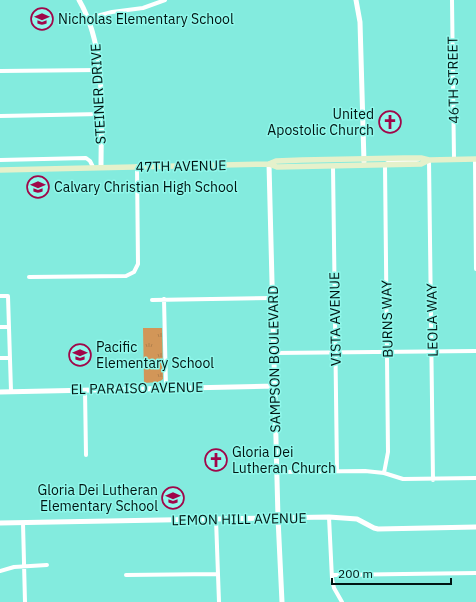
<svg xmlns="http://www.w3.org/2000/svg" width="476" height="602" font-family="'IBM Plex Sans',sans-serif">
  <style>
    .park { fill: url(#park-tufts) }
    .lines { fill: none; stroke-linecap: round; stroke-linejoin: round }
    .minor { stroke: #fff; stroke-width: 4 }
    .tertiary { stroke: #fff; stroke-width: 5 }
    .secondary { stroke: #e5f1cb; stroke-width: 5.5 }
    .labels { text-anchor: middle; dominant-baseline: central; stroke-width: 3; stroke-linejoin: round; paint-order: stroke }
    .poi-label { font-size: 14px; fill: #001412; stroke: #90f8eb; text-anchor: start }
    .street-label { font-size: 14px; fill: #001412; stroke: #90f8eb }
  </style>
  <defs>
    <pattern id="park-tufts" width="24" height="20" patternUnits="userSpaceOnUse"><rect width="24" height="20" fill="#d29658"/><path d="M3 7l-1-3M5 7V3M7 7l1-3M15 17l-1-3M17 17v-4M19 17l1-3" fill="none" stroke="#b2804c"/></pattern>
  </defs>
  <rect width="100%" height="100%" fill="#83ebde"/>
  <path class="park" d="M143,328H162L163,379L159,382L144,383Z"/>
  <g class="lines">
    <path class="minor" d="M452,0L454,159
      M89,18L112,12L143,8L165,0
      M0,71L99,70
      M0,116L101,114
      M475,159L476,269
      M0,160L86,158L90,161L93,167
      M429,160L433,480
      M333,166L337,471
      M29,277L126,276L134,272L138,264L137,166
      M0,296H8L11,391
      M164,299L166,388
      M152,300L273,298
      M0,327H9
      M274,353L476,351
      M0,358H10
      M85,390L86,455
      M277,472L365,471L384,473L403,479L476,478
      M384,473L388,452L385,165
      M329,517L332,579L334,588L342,602
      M216,519L219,602
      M23,523L25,602
      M0,571L14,567L47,565
      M126,575L217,574
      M332,575L476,573"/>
    <path class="tertiary" d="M79,0C107,48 101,113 101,167
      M356,0L360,22L364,162
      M269,164L278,518L282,602
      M385,165C393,158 408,162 418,159
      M0,392L275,386
      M0,523L329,517L357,519L374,528L378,529L476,527"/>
    <path class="secondary" d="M269,164L276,161L302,160L404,158H421L429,160L476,159
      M0,170L269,164L277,167L421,164L429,160"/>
  </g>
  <defs>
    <g id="school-ring" transform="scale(1.15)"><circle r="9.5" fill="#90f8eb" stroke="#a00749" stroke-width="1.5"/><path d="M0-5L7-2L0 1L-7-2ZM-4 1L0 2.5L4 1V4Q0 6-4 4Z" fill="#a00749"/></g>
    <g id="church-ring" transform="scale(1.15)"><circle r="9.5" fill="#90f8eb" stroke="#a00749" stroke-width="1.5"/><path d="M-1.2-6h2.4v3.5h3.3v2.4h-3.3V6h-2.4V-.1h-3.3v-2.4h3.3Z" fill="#a00749"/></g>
  </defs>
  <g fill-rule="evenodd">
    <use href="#school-ring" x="42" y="19"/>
    <use href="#church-ring" x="390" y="122"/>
    <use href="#school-ring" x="38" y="187"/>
    <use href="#school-ring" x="80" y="355"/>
    <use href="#church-ring" x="216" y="460"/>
    <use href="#school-ring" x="173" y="498"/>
  </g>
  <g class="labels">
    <g class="poi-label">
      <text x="58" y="19">Nicholas Elementary School</text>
      <text x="374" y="114" text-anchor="end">United<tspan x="374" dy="16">Apostolic Church</tspan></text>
      <text x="54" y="187">Calvary Christian High School</text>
      <text x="96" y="347">Pacific<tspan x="96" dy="16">Elementary School</tspan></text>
      <text x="232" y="452">Gloria Dei<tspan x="232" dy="16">Lutheran Church</tspan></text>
      <text x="158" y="490" text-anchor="end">Gloria Dei Lutheran<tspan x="158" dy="16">Elementary School</tspan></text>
    </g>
    <g class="street-label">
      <text transform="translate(453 80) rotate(-91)">46TH STREET</text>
      <text transform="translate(98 94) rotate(-93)">STEINER DRIVE</text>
      <text transform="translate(181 166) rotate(-1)">47TH AVENUE</text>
      <text transform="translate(335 319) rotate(-91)">VISTA AVENUE</text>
      <text transform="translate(387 319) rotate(-91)">BURNS WAY</text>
      <text transform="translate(432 320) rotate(-91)">LEOLA WAY</text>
      <text transform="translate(274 359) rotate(-91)">SAMPSON BOULEVARD</text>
      <text transform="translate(137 388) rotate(-1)">EL PARAISO AVENUE</text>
      <text transform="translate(239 519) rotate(-1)">LEMON HILL AVENUE</text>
    </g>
  </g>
  <path d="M332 578v6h119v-6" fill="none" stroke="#001412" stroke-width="2"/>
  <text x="338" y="578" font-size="12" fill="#001412" stroke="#90f8eb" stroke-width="3" paint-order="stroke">200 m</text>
</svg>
